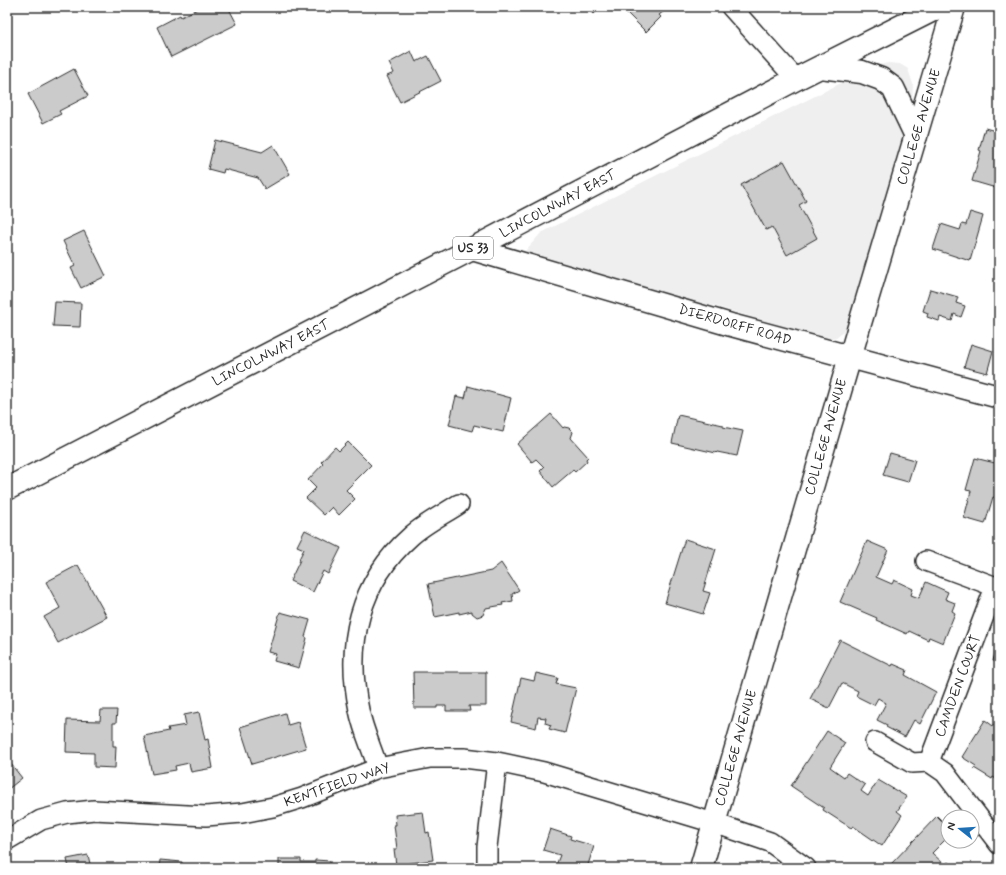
<svg xmlns="http://www.w3.org/2000/svg" width="1006" height="875" font-family="Mynerve,sans-serif">
  <style>
    .built { fill: #efefef }
    .building { fill: #cbcbcb; stroke: #2b2b2b }
    .lines { fill: none; stroke-linecap: round; stroke-linejoin: round }
    .street-casing { stroke: #2b2b2b; stroke-width: 22 }
    .secondary-casing { stroke: #2b2b2b; stroke-width: 25 }
    .highway-casing { stroke: #2b2b2b; stroke-width: 25 }
    .street { stroke: #fff; stroke-width: 19 }
    .secondary { stroke: #fff; stroke-width: 22 }
    .highway { stroke: #fff; stroke-width: 22 }
    .labels { text-anchor: middle; dominant-baseline: central; stroke-width: 4; stroke-linejoin: round; paint-order: stroke }
    .shield { fill: #fff; stroke: #6b6b6b; stroke-width: 1 }
    .shield-label { font-size: 13px; font-weight: bold; fill: #2b2b2b }
    .street-label { font-size: 14px; fill: #2b2b2b; stroke: #fff }
  </style>
  <rect width="100%" height="100%" fill="#fff"/>
  <filter id="ink" filterUnits="userSpaceOnUse"><feTurbulence type="fractalNoise" baseFrequency=".025" numOctaves="2"/><feDisplacementMap in="SourceGraphic" scale="8" xChannelSelector="R" yChannelSelector="G"/><feConvolveMatrix kernelMatrix="1 2 1 2 8 2 1 2 1" color-interpolation-filters="sRGB"/></filter>
  <g filter="url(#ink)">
    <path class="built" d="M888,63L900,64L908,69L913,84L912,105L848,326L839,336L833,338H824L711,305L705,308L527,259L526,250L541,233L875,66Z"/>
    <path class="building" d="M198,7H228L237,24L171,57L157,27L180,15L181,17L199,8Z
      M587,7H601L594,14Z
      M621,7H659L664,11L659,15L661,17L646,32Z
      M411,51L416,62L428,56L441,81L400,102L387,76L394,73L389,63Z
      M74,69L88,96L59,111L61,114L43,123L28,94Z
      M985,128L999,132V179L996,188L972,181L981,151L979,150Z
      M215,140L262,152L273,145L290,174L265,189L258,178L224,169L223,173L208,169Z
      M784,161L806,201L799,205L817,238L787,255L772,227L766,230L741,185Z
      M970,212L983,216L970,261L933,249L941,224L960,230L962,224L966,225Z
      M84,231L106,276L81,288L71,268L75,266L63,241Z
      M930,289L958,297L956,303L965,306L961,317L954,314L952,321L940,317L939,321L927,317L928,313L923,311Z
      M55,302L81,303L80,327L53,326Z
      M971,344L993,351L987,373L964,367Z
      M468,386L511,398L503,432L474,425L472,431L449,425L456,396L465,398Z
      M551,414L563,428L564,427L569,428L573,432L571,438L588,457L586,459L587,461L575,472L573,470L553,487L540,471L544,467L536,459L532,462L517,444Z
      M678,415L723,425V427L743,431L737,456L717,452L716,453L672,443Z
      M348,442L371,465L346,490L355,499L339,515L332,507L324,515L306,498L316,488L308,480L323,464L321,462L335,447L339,451Z
      M890,453L915,460L908,482L883,475Z
      M975,458L999,464V499L993,497L985,524L964,518L971,491L966,490Z
      M305,530L341,548L328,574L323,571L313,592L290,581L300,560L299,559L304,549L297,546Z
      M685,539L716,549L703,591L710,593L703,614L665,603Z
      M867,541L888,550L876,577L892,584L894,580L913,589L911,595L919,598L926,582L948,592L945,599L955,603L952,611L955,613L943,643L929,637L928,640L909,631L907,634L876,620L877,618L840,602Z
      M501,563L519,590L512,594L513,601L502,603L503,605L486,608L483,615L477,617L472,613V611L459,614V612L435,617L428,584L491,571Z
      M78,565L107,617L58,643L44,617L60,608L46,582Z
      M280,612L310,620L305,637L307,638L299,668L274,661L276,654L268,652Z
      M999,634V662L993,661Z
      M840,640L892,666L893,664L907,670L905,675L936,692L920,724L914,720L905,737L886,727L887,725L877,720L886,703L878,698L874,705L856,696L858,691L842,683L829,708L810,699Z
      M413,672H486V706H469L470,711H446V706H437V708H414Z
      M536,673L558,678L556,684L576,688L565,733L549,729L551,725L545,723L546,718L538,717L536,728L511,722L521,678L534,681Z
      M101,710H117L116,723H113V746H116L115,768L94,767V753L66,752L67,720L100,721Z
      M199,712L205,740L208,739L213,768L191,772L189,763L175,766L176,770L152,774L144,736L169,731L168,728L186,725L184,715Z
      M285,713L288,725L298,722L306,748L252,764L240,727Z
      M985,720L993,726L995,723L999,726V781L993,777L992,779L974,768L976,766L962,757Z
      M827,731L845,743L830,767L844,777L847,773L865,785L861,791L868,796L878,780L907,797L897,811L902,815L882,846L853,826L851,828L823,810L824,808L791,786Z
      M7,759L22,778L7,790Z
      M423,812L426,833L429,832L433,860L396,865L394,849H397L394,825H396L395,815Z
      M937,816L948,827V837L932,853L945,865L948,862L954,868H896L891,864Z
      M550,829L571,836L570,839L594,846L587,868H555L560,855L543,850Z
      M88,855L91,868H69L67,859Z
      M279,859H301V862H315V860L330,861V865H339V868H279Z
      M160,860L182,862V868H159Z
      M232,864L253,865V868H232Z"/>
    <g class="lines">
      <g class="street-casing">
        <path id="street" d="M731,7L796,79
          M926,561L999,588
          M875,742L912,763L929,762L945,773L999,844
          M929,762L995,587
          M378,768C372,749 363,730 359,710C345,644 359,582 411,536C424,524 444,514 459,504
          M7,840L41,820L67,813L94,810L206,816L242,813L273,807L302,798L378,768L430,758H464L497,762L544,772L714,823L770,842L806,868
          M487,868V847L497,762"/>
      </g>
      <g class="secondary-casing">
        <path id="secondary" d="M472,249L731,325L999,397
          M701,868L850,357L954,7"/>
      </g>
      <g class="highway-casing">
        <path id="highway" d="M820,67L862,72L881,79L893,88L916,136
          M7,489L472,249L796,79L939,7"/>
      </g>
      <use href="#street" class="street"/>
      <use href="#secondary" class="secondary"/>
      <use href="#highway" class="highway"/>
    </g>
  </g>
  <g class="labels">
    <rect class="shield" x="453" y="237" width="40" height="22" rx="3"/>
    <g class="shield-label">
      <text x="473" y="248">US 33</text>
    </g>
    <g class="street-label">
      <text transform="translate(919 127) rotate(-73)">COLLEGE AVENUE</text>
      <text transform="translate(558 204) rotate(-28)">LINCOLNWAY EAST</text>
      <text transform="translate(735 325) rotate(16)">DIERDORFF ROAD</text>
      <text transform="translate(271 353) rotate(-27)">LINCOLNWAY EAST</text>
      <text transform="translate(826 437) rotate(-74)">COLLEGE AVENUE</text>
      <text transform="translate(958 686) rotate(-70)">CAMDEN COURT</text>
      <text transform="translate(736 748) rotate(-74)">COLLEGE AVENUE</text>
      <text transform="translate(337 785) rotate(-19)">KENTFIELD WAY</text>
    </g>
  </g>
  <rect width="1006" height="875" fill="none" stroke="#fff" stroke-width="24"/>
  <rect x="12" y="12" width="982" height="851" fill="none" stroke="#2b2b2b" stroke-width="1.5" filter="url(#ink)"/>
  <g transform="translate(960 829) rotate(287)"><circle r="19" fill="#ffffff" stroke="#aaaaaa"/>
  <path d="M0-3L7 15L0 10L-7 15Z" fill="#1f6fb2"/>
  <text y="-6" font-size="11" font-weight="bold" text-anchor="middle" fill="#2b2b2b">N</text>
  </g>
</svg>
